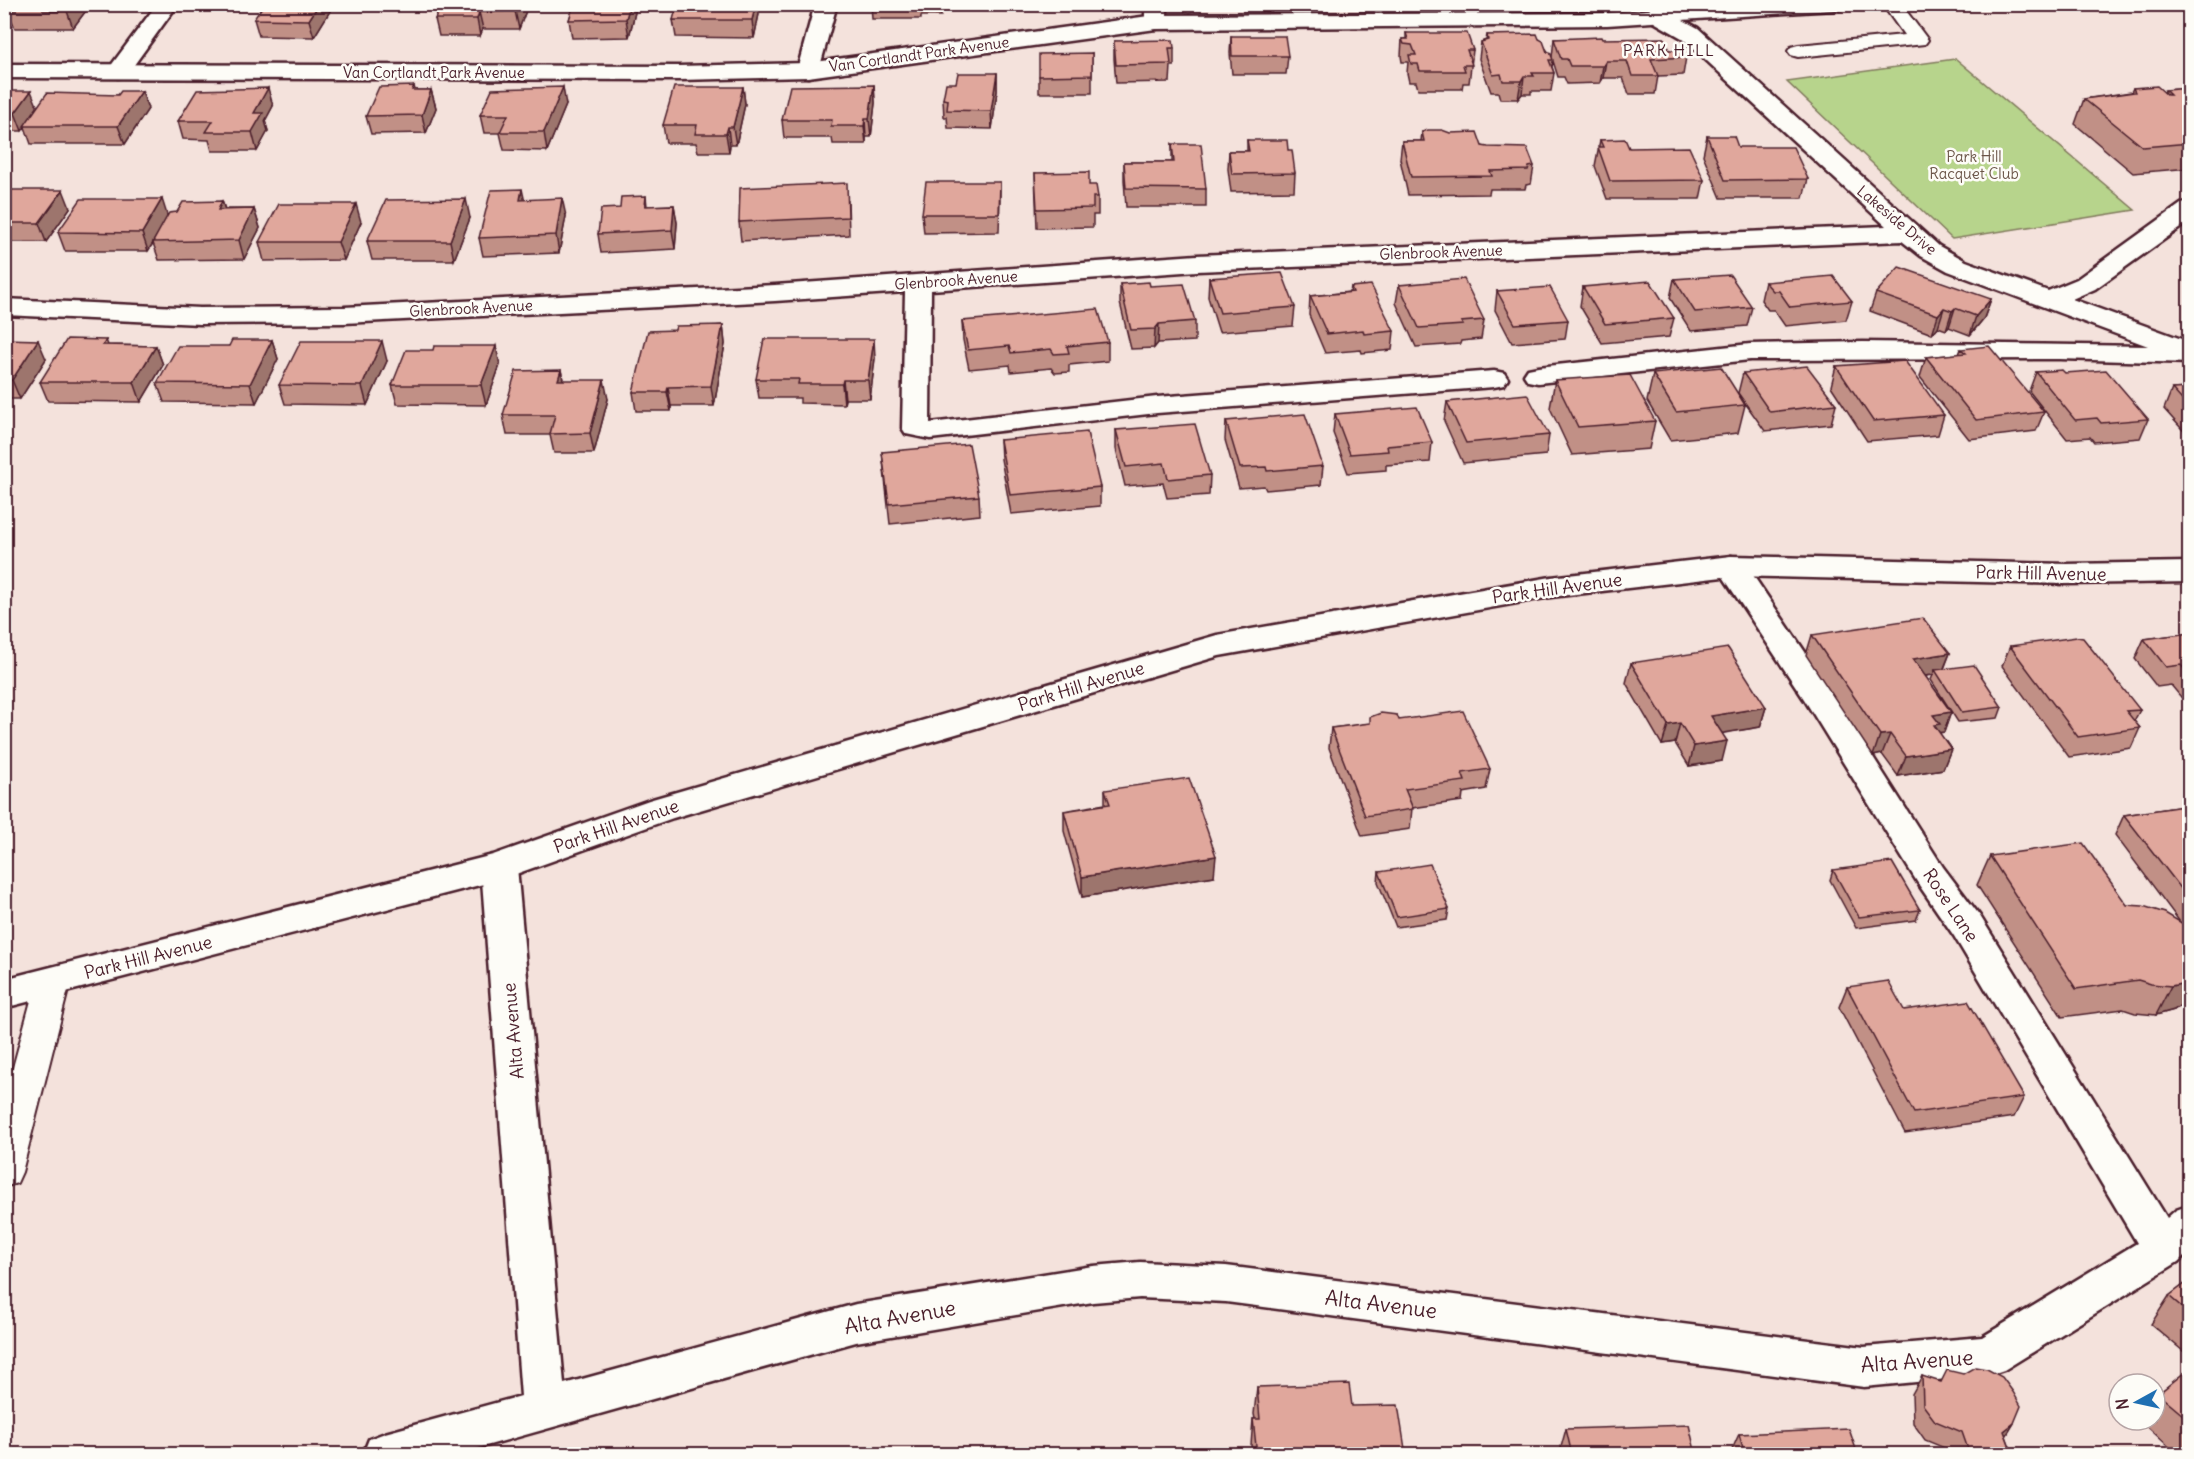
<svg xmlns="http://www.w3.org/2000/svg" width="2194" height="1459" font-family="Delius,sans-serif">
  <style>
    .green { fill: #b7d48c; stroke: #807a5c; stroke-width: 1.5 }
    .lines { fill: none; stroke-linecap: round; stroke-linejoin: round }
    .service-casing { stroke: #4a1f2b; stroke-width: 4 }
    .minor-casing { stroke: #4a1f2b; stroke-width: 5 }
    .tertiary-casing { stroke: #4a1f2b; stroke-width: 5 }
    .service { fill: #fdfcf7; fill-rule: evenodd }
    .minor { fill: #fdfcf7; fill-rule: evenodd }
    .tertiary { fill: #fdfcf7; fill-rule: evenodd }
    .wall { fill: #c19086; stroke: #4a1f2b; stroke-width: 1.5 }
    .shaded-wall { fill: #9d756d; stroke: #4a1f2b; stroke-width: 1.5 }
    .building { fill: #e0a79c; stroke: #4a1f2b; stroke-width: 1.5 }
    .labels { text-anchor: middle; dominant-baseline: central; stroke-width: 5; stroke-linejoin: round; paint-order: stroke }
    .far-street-label { font-size: 15px; fill: #4a1f2b; stroke: #fdfcf7 }
    .far-park-label { font-size: 15px; fill: #6b5548; stroke: #fdfcf7 }
    .far-neighbourhood-label { font-size: 16px; letter-spacing: 1.5px; fill: #4a1f2b; stroke: #fdfcf7 }
    .street-label { font-size: 18px; fill: #4a1f2b; stroke: #fdfcf7 }
    .near-street-label { font-size: 21px; fill: #4a1f2b; stroke: #fdfcf7 }
  </style>
  <rect width="100%" height="100%" fill="#f4e2dc"/>
  <filter id="ink" filterUnits="userSpaceOnUse"><feTurbulence type="fractalNoise" baseFrequency=".0167" numOctaves="2"/><feDisplacementMap in="SourceGraphic" scale="12" xChannelSelector="R" yChannelSelector="G"/><feConvolveMatrix kernelMatrix="1 2 1 2 8 2 1 2 1" color-interpolation-filters="sRGB"/></filter>
  <g filter="url(#ink)">
    <path class="green" d="M1955,59H1956L2135,210L1952,239L1787,82Z"/>
    <g class="lines">
      <g class="service-casing">
        <path id="service" d="M1882,4H1901L1928,40L1925,44L1798,57L1791,55L1788,51L1791,47L1798,45L1904,35Z
          M53,969L65,973L70,982L22,1172L17,1183L4,1187V1101L36,982L41,973Z"/>
      </g>
      <g class="minor-casing">
        <path id="minor" d="M157,4H178L126,76L118,78L110,76L107,71Z
          M815,4H837L819,70L816,75L808,77L800,75L797,70Z
          M1145,4H1167V22L1164,27L1156,29L1148,27L1145,22Z
          M1648,4H1670L1672,14L1698,28L1939,246L1966,261L2048,291L2077,279L2181,204L2190,202V221L2095,289L2072,299L2187,341L2190,346V363L2060,359L1750,360L1538,383L1528,381L1524,375L1528,369L1538,367L1750,344L1863,342L2148,346L1948,271L1921,256L1902,241L1197,271L931,290L930,423L1157,397L1494,371L1504,373L1508,379L1504,385L1494,387L1157,413L930,439L906,434L902,428L905,292L775,301L344,323L200,324L4,315V299L200,308L344,307L775,285L1197,255L1886,226L1682,38L1654,22Z
          M1731,556L1742,559L1826,683L1943,867L1980,916L2167,1218L2176,1210L2190,1205V1250L2178,1262L2004,1370L1989,1375L1864,1387L1226,1302L1140,1298L1093,1302L856,1342L457,1454H363L369,1439L385,1433L521,1396L481,867L487,858L499,854L511,858L517,867L564,1384L856,1304L1093,1266L1140,1262L1226,1266L1864,1347L1982,1337L2137,1243L1954,936L1919,885L1804,699L1716,566L1720,559Z"/>
      </g>
      <g class="tertiary-casing">
        <path id="tertiary" d="M1728,4H1843L1841,9L1833,10L1607,25L1156,29L808,77L679,80L4,78V64L679,66L808,63L1156,15L1607,13Z
          M1731,556L2066,564L2190,562V582L2066,584L1731,576L1551,597L1219,656L673,818L499,880L4,1008V979L493,855L649,800L1217,635L1551,577Z"/>
      </g>
      <use href="#service" class="service"/>
      <use href="#minor" class="minor"/>
      <use href="#tertiary" class="tertiary"/>
    </g>
    <path class="wall" d="M14,4H91L73,28H15L8,11Z
      M442,4L527,8L519,29H483L480,36H439L435,19Z
      M574,4H637L629,37L572,38L569,20Z
      M871,4H942L941,16H921V19H872Z
      M330,11L314,37L259,36L254,19Z
      M759,14L754,38L676,37L673,20Z
      M1406,33L1473,50L1469,83H1463L1462,89H1418L1416,82H1409L1407,73L1408,62H1402L1401,56L1402,39H1406Z
      M1487,35L1539,39L1552,57L1554,39H1602L1669,50L1686,57L1683,75L1658,76L1655,94H1629L1623,78H1603L1600,83L1567,84L1564,77H1558L1553,61L1552,67L1554,73L1551,91H1531V94H1522L1518,99H1500L1498,92H1491L1479,59L1481,42L1486,40Z
      M1231,36L1288,56L1286,74H1232L1230,53Z
      M1114,41L1174,48V66H1171L1170,82L1116,83L1114,59Z
      M1092,53V93H1039V76Z
      M997,73V91L992,129L948,128L947,117H944L943,99L956,83Z
      M874,85L875,103L871,137H866V144H833L832,138H784L782,120Z
      M414,86L415,90H431L436,108L426,133L371,134L366,116Z
      M743,87L745,104L736,145H730L729,152H698L696,143H666L663,125Z
      M2133,88L2164,93L2165,90L2190,88V168L2133,173L2075,124L2084,99L2131,92Z
      M4,91L37,107L118,95L142,91L148,109L125,144H31L25,127L22,131H4Z
      M566,105L547,151L504,150L500,133H484L480,115Z
      M273,106L265,121L268,131L257,151H212L209,140L183,139L178,121Z
      M1422,132L1482,146L1534,166L1531,184L1526,185L1525,189H1490L1489,194L1408,195L1400,159L1402,141H1421Z
      M1707,136L1738,147L1808,179L1803,198H1721L1703,155Z
      M1247,140L1288,150L1295,173L1294,191L1231,192L1228,169L1229,151H1247Z
      M1600,140L1629,148L1704,180L1700,199H1607L1595,166Z
      M1172,144L1206,189V207H1126L1124,180V162H1172Z
      M1035,173L1089,185L1098,197V215H1093V227L1037,228Z
      M1000,182V200L999,232L924,233L922,214Z
      M4,190L70,208L46,242H4Z
      M646,196L647,206L674,205L677,223L675,249L601,253L598,234L620,208Z
      M525,200L566,216L559,253L483,256L479,238Z
      M222,201L225,209H254L260,228L244,259L159,260L153,243L148,251H65L58,232L167,215Z
      M848,201L849,235L741,241L739,222Z
      M470,218L454,260H372L367,241Z
      M361,222L344,260L264,261L259,242Z
      M1209,278L1295,307L1293,326L1219,332L1208,297Z
      M1674,279L1752,307L1747,326L1691,331L1670,298Z
      M1765,282L1852,301L1846,320L1785,326L1774,310H1768L1761,300Z
      M1120,284L1150,286L1195,321V341L1158,343L1154,348L1131,349L1120,303Z
      M1399,285L1484,320L1481,339L1461,341L1460,344L1416,347L1396,303Z
      M1351,287L1394,331L1392,350L1362,353L1361,350L1325,353L1309,315L1310,296L1350,292Z
      M1583,287L1674,318L1669,337L1602,343L1580,306Z
      M1497,291L1568,320L1565,339L1512,343L1495,310Z
      M1876,293L1991,299L1984,318L1970,335L1949,327L1946,330L1938,327L1932,334L1870,311Z
      M962,321L1108,342V361L1069,365V372L1055,373L1051,368L1011,372L1010,365L969,369L963,340Z
      M723,325L725,344L714,406H671V411H636L633,392L675,330Z
      M4,339L46,359L20,399H4Z
      M106,340L108,345L156,346L163,365L141,402L48,401L40,382Z
      M272,340L278,359L256,403L164,402L157,383L229,346Z
      M1961,349L2044,412L2036,431L1969,439L1920,377L1926,357L1959,354Z
      M875,358L870,399H845L844,404L800,403V398H759L756,379Z
      M387,361L367,405L285,404L279,385Z
      M500,365L486,405L397,404L392,385Z
      M1836,366L1944,415L1938,435L1867,441L1831,386Z
      M561,370L563,380L608,399L594,453H554L550,435H507L503,415Z
      M2036,372L2065,373L2148,419L2140,438L2094,442L2090,437L2067,439L2029,391Z
      M1743,373L1836,404L1831,424L1765,431L1738,393Z
      M1653,374L1745,405L1738,433L1670,440L1647,401Z
      M1555,380L1655,421L1649,449L1572,455L1550,408Z
      M2190,388V438L2164,409L2172,389Z
      M1447,402L1549,435L1546,455L1463,463L1444,421Z
      M1335,414L1432,442L1430,462L1386,465V470L1348,473L1333,433Z
      M1226,421L1323,466L1321,485L1266,490L1264,486L1239,488L1225,440Z
      M1116,430L1210,475L1209,495L1167,498L1163,483L1125,486L1116,449Z
      M1000,440L1100,487V506L1011,514L1001,459Z
      M882,452L979,496L980,515L890,524Z
      M2190,633V708L2171,685L2157,687L2135,659L2144,639Z
      M1812,635L1950,653L1944,669L2002,707L1998,718L1958,722L1931,680L1933,675L1925,676L1951,712L1944,732L1939,733L1951,749L1943,769L1898,776L1882,754L1873,756L1806,655Z
      M2010,646L2140,710L2134,721L2140,728L2131,748L2069,757L2002,666Z
      M1631,663L1766,707L1760,727L1722,733V761L1689,766L1675,743L1662,745L1626,683Z
      M1399,720L1490,769L1486,789L1463,793L1462,801L1412,808L1410,829L1362,836L1329,748L1331,728Z
      M1105,790L1214,876L1082,897L1064,831V811L1105,804Z
      M2190,805V996L2187,1000L2174,1010L2156,1015L2135,1013L2123,1009L2062,1017L1977,885L1990,856L2127,905L2180,922L2115,835L2124,815Z
      M1833,870L1920,910L1916,920L1856,928L1830,880Z
      M1379,872L1449,909L1447,920L1396,927L1378,882Z
      M1847,987L1904,1010L2024,1097L2014,1117L1905,1133L1839,1007Z
      M2190,1280V1357L2151,1324L2169,1296Z
      M2190,1368V1455H2178L2140,1420H2155V1399L2158,1394Z
      M1922,1376L2014,1423L2006,1436L2013,1455H1953L1952,1451L1925,1440L1913,1423L1912,1394Z
      M1257,1387L1352,1406L1406,1455H1252L1251,1445L1253,1419H1255L1254,1414Z
      M1566,1429L1696,1455H1562L1561,1447Z
      M1739,1434L1858,1455H1732L1731,1452Z"/>
    <path class="shaded-wall" d="M72,4H91L73,28L67,11Z
      M319,4H328L330,11L314,37L309,20Z
      M518,4H526L527,8L519,29L515,11Z
      M630,4H637L629,37L626,19Z
      M756,4H758L759,14L754,38L752,20Z
      M479,12L483,29L480,36L477,19Z
      M1606,61L1603,78L1600,83L1603,66Z
      M997,73V91L992,129L991,111Z
      M1524,76L1522,94L1518,99L1521,81Z
      M874,85L875,103L871,137L869,119Z
      M563,87L566,105L547,151L544,132Z
      M743,87L745,104L736,145L733,127Z
      M268,88L273,106L265,121L268,131L257,151L252,132L254,113Z
      M431,90L436,108L426,133L422,115Z
      M31,91L38,108L22,131L15,113Z
      M142,91L148,109L125,144L118,126Z
      M865,119L866,137V144L864,126Z
      M728,127L730,145L729,152L726,134Z
      M522,189L526,207L520,200Z
      M63,190L70,208L46,242L39,223Z
      M562,198L566,216L559,253L556,235Z
      M162,199L168,218L153,242V243L148,251L142,233Z
      M466,199L470,218L454,260L450,241Z
      M222,201L228,220L218,210Z
      M356,204L361,222L344,260L338,242Z
      M674,205L677,223L675,249L672,230Z
      M254,209L260,228L244,259L239,240Z
      M1991,299L1984,318L1970,335L1976,316Z
      M1944,308L1938,327L1932,334L1938,315Z
      M1955,308L1949,327L1946,330L1952,311Z
      M1159,324L1158,343L1154,348L1155,329Z
      M723,325L725,344L714,406L711,386Z
      M874,339L875,358L870,399L868,380Z
      M38,340L46,359L20,399L12,380Z
      M272,340L278,359L256,403L250,384Z
      M382,341L387,361L367,405L362,386Z
      M156,346L163,365L141,402L134,382Z
      M496,346L500,365L486,405L481,385Z
      M561,370L565,390L558,380Z
      M604,380L608,399L594,453L590,433Z
      M843,380L845,399L844,404L842,384Z
      M668,387L671,406V411L667,392Z
      M1950,653L1942,673L1935,670L1933,675L1906,678L1913,659Z
      M1766,707L1760,727L1706,736L1711,716Z
      M1951,712L1944,732L1936,733L1932,744L1933,715Z
      M1680,723L1675,743L1662,745L1668,725Z
      M1890,734L1882,754L1873,756L1880,735Z
      M1727,741L1722,761L1689,766L1694,746Z
      M1951,749L1943,769L1898,776L1906,756Z
      M1216,856L1214,876L1082,897V877Z
      M2190,982V996L2187,1000L2174,1010L2156,1015L2171,986Z
      M2014,1423L2003,1441L2004,1431Z"/>
    <path class="building" d="M14,4H72L67,11H8Z
      M264,4H319L309,20L254,19Z
      M442,4H518L515,11L479,12L477,19H435Z
      M574,4H630L626,19L569,20Z
      M696,4H756L752,20H673L677,5Z
      M1406,33H1467L1473,50H1467L1472,65H1463L1465,71H1420L1418,64H1411L1409,55H1416L1412,45L1404,44L1402,39H1408Z
      M1537,34L1539,39L1543,41L1547,52H1550L1553,60H1549L1554,73H1532L1534,76H1524L1521,81H1503L1501,74L1493,75L1481,42L1488,40L1487,35Z
      M1231,36H1285L1288,56H1232Z
      M1601,37L1602,39L1664,38L1669,50H1682L1686,57L1651,59L1658,76H1632L1627,61H1606L1603,66H1570L1567,59H1561L1554,39Z
      M1173,40L1174,48H1169L1171,64L1116,65L1114,41Z
      M1092,53V75L1039,76V54Z
      M958,73H997L991,111L947,110L948,100L943,99L946,83H956Z
      M874,85L869,119H865L864,126H831L832,120H782L790,86Z
      M414,86L412,90H431L422,115L366,116L379,87Z
      M2157,86L2167,95H2170L2165,90L2190,88V143L2143,147L2084,99L2135,92L2133,88Z
      M563,87L544,132H500L508,115H480L492,89Z
      M674,87H743L733,127H728L726,134H695L697,125H663Z
      M268,88L254,113H263L252,132H206L213,121H178L197,90Z
      M4,91H31L15,113H4Z
      M121,91H142L118,126H24L47,93L118,95Z
      M1428,130H1442L1450,133L1477,132L1482,146L1488,147L1527,148L1534,166L1529,167L1528,170L1490,171L1492,176L1411,177L1402,141H1424L1422,132Z
      M1707,136H1734L1738,147H1793L1808,179L1725,180Z
      M1625,139L1629,148L1689,147L1704,180L1610,181L1598,147H1603L1600,140Z
      M1247,140H1287L1288,150H1292L1295,173L1232,174L1229,151H1249Z
      M1172,144H1201L1206,189L1126,188L1124,162H1174Z
      M1089,172V185H1096L1098,197H1093V208L1037,209L1035,173Z
      M926,182H1000L999,214H922Z
      M847,183L848,217L739,222L740,188Z
      M522,189L520,200L562,198L556,235L479,238L491,190Z
      M4,190H63L39,223H4Z
      M646,196L645,206L674,205L672,230L598,234L601,209L620,208L621,197Z
      M81,199H162L142,233L58,232Z
      M466,199L450,241H367L386,200Z
      M222,201L218,210L254,209L239,240L153,242L169,213L177,212L183,202Z
      M279,204H356L338,242H259Z
      M1899,267L1991,299L1976,316L1955,308L1952,311L1944,308L1938,315L1876,293Z
      M1282,273L1295,307L1220,313L1209,278Z
      M1730,275L1752,307L1695,312L1674,279Z
      M1833,276L1852,301L1790,307L1779,291H1773L1765,282Z
      M1464,279L1484,320L1461,322L1463,325L1419,328L1399,285Z
      M1650,281L1674,318L1605,324L1583,287Z
      M1149,282L1150,286L1184,284L1195,321L1159,324L1155,329L1131,330L1120,284Z
      M1371,285L1394,331L1364,334L1363,330L1327,334L1310,296L1353,292L1351,287Z
      M1550,287L1568,320L1515,324L1497,291Z
      M1098,309L1108,342L1067,346L1069,353L1054,354L1051,349L1011,353L1009,346L968,350L962,321Z
      M723,325L711,386L668,387L667,392H633L648,331L675,330L676,326Z
      M4,339L38,340L12,380H4Z
      M67,339L106,340L103,345L156,346L134,382H40Z
      M764,339H874L868,380H843L842,384H798L799,379H756Z
      M232,340H272L250,384L157,383L178,346H229Z
      M301,341H382L362,386L279,385Z
      M434,346H496L481,385H392L406,350H433Z
      M1989,346L2044,412L1976,420L1926,357L1966,353L1961,349Z
      M1905,361L1944,415L1873,421L1836,366Z
      M1807,366L1836,404L1770,412L1743,373Z
      M1721,367L1745,405L1676,412L1653,374Z
      M561,370L558,380H604L590,433L550,434L555,415H503L516,371Z
      M2062,370L2065,373L2106,370L2148,419L2101,423L2097,418L2075,420L2036,372Z
      M1630,375L1655,421L1578,427L1555,380Z
      M2190,388V409L2172,389Z
      M1527,394L1549,435L1466,443L1447,402Z
      M1417,407L1432,442L1387,446L1388,451L1350,454L1335,414Z
      M1305,414L1323,466L1267,471L1266,467L1240,468L1226,421Z
      M1195,424L1210,475L1168,479L1164,463L1126,467L1116,430Z
      M1087,432L1100,487L1010,495L1000,440Z
      M969,444L979,496L889,504L882,452Z
      M1923,618L1950,653L1913,659L1951,712L1933,715L1940,724L1934,725L1951,749L1906,756L1890,734L1880,735L1812,635Z
      M2190,633V676L2181,665L2166,667L2144,639Z
      M2077,637L2083,638L2140,710L2126,711L2140,728L2078,737L2010,646Z
      M1728,648L1766,707L1711,716L1727,741L1694,746L1680,723L1668,725L1631,663Z
      M1974,665L2002,707L1962,712L1935,670Z
      M1463,711L1490,769L1462,773L1465,781L1405,789L1413,809L1365,816L1331,728L1370,723V717L1381,713L1397,715L1399,720Z
      M1189,778L1216,856L1082,877L1064,811L1110,804L1105,790Z
      M2190,805V900L2124,815Z
      M2083,843L2127,905L2143,906L2165,913L2185,925L2190,929V982L2171,986L2151,984L2138,980L2076,989L1990,856Z
      M1892,862L1920,910L1859,917L1833,870Z
      M1430,864L1449,909L1397,917L1379,872Z
      M1888,981L1904,1010L1968,1001L2024,1097L1914,1113L1847,987Z
      M2190,1280V1314L2169,1296Z
      M1975,1367L1987,1369L2002,1377L2013,1392L2021,1406L2014,1423L2004,1431L2013,1455H1970L1962,1432L1935,1421L1923,1405L1922,1376L1941,1382L1947,1370L1963,1374Z
      M2190,1368V1421L2158,1394Z
      M1349,1384L1352,1406L1398,1405L1406,1455H1257L1253,1419H1260L1257,1387Z
      M1689,1425L1696,1455H1572L1566,1429Z
      M1849,1429L1858,1455H1745L1739,1434Z"/>
  </g>
  <g class="labels">
    <g class="far-street-label">
      <text transform="translate(919 54) rotate(-8)">Van Cortlandt Park Avenue</text>
      <text x="434" y="72">Van Cortlandt Park Avenue</text>
      <text transform="translate(1897 220) rotate(40)">Lakeside Drive</text>
      <text transform="translate(1441 252) rotate(-2)">Glenbrook Avenue</text>
      <text transform="translate(956 280) rotate(-4)">Glenbrook Avenue</text>
      <text transform="translate(471 308) rotate(-3)">Glenbrook Avenue</text>
    </g>
    <g class="far-park-label">
      <text x="1974" y="156">Park Hill<tspan x="1974" dy="17">Racquet Club</tspan></text>
    </g>
    <g class="far-neighbourhood-label">
      <text x="1669" y="50">PARK HILL</text>
    </g>
    <g class="street-label">
      <text transform="translate(2041 573) rotate(1)">Park Hill Avenue</text>
      <text transform="translate(1557 588) rotate(-8)">Park Hill Avenue</text>
      <text transform="translate(1081 686) rotate(-17)">Park Hill Avenue</text>
      <text transform="translate(616 826) rotate(-19)">Park Hill Avenue</text>
      <text transform="translate(1951 905) rotate(56)">Rose Lane</text>
      <text transform="translate(148 957) rotate(-14)">Park Hill Avenue</text>
      <text transform="translate(513 1031) rotate(-95)">Alta Avenue</text>
    </g>
    <g class="near-street-label">
      <text transform="translate(1381 1304) rotate(7)">Alta Avenue</text>
      <text transform="translate(900 1317) rotate(-10)">Alta Avenue</text>
      <text transform="translate(1917 1361) rotate(-4)">Alta Avenue</text>
    </g>
  </g>
  <rect width="2194" height="1459" fill="none" stroke="#fdfcf7" stroke-width="24"/>
  <rect x="12" y="12" width="2170" height="1435" fill="none" stroke="#4a1f2b" stroke-width="2" filter="url(#ink)"/>
  <g transform="translate(2137 1402) rotate(262)"><circle r="28" fill="#fdfcf7" stroke="#b5a4a5" stroke-width="1.5"/>
  <path d="M0-4.5L10 22L0 15L-10 22Z" fill="#1f6fb2"/>
  <text y="-9" font-size="16" font-weight="bold" text-anchor="middle" fill="#4a1f2b">N</text>
  </g>
</svg>
